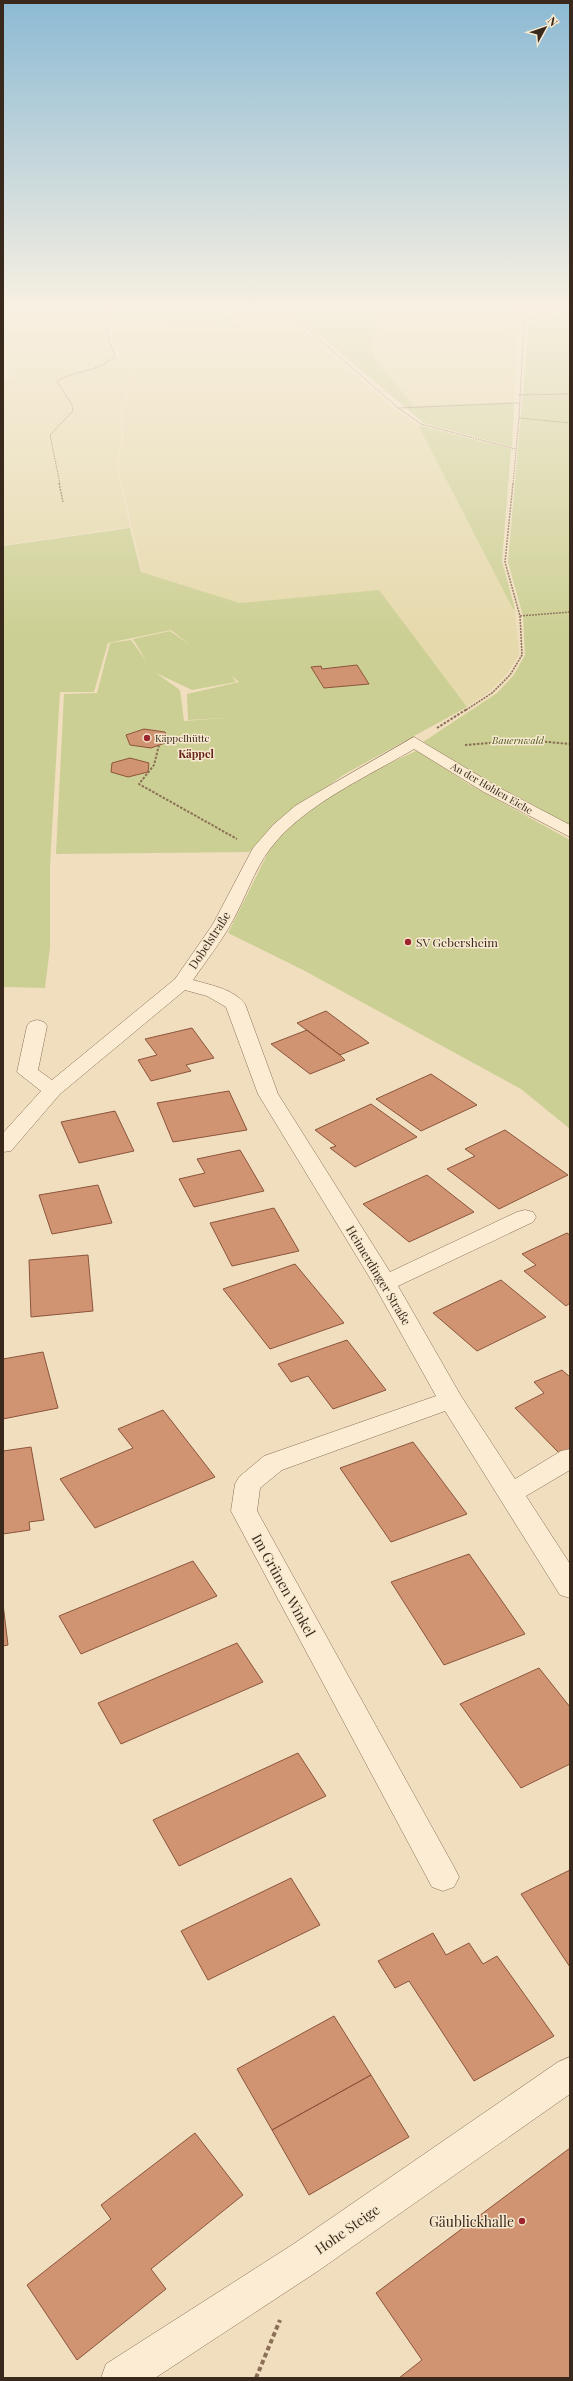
<svg xmlns="http://www.w3.org/2000/svg" width="573" height="2381" font-family="'Playfair Display',serif">
  <style>
    .farmland { fill: #e6d9ac }
    .green { fill: #cccf93; fill-rule: evenodd }
    .building { fill: #d19473; stroke: #8b553b }
    .lines { fill: none; stroke-linecap: round; stroke-linejoin: round }
    .minor-casing { stroke: #8a6f56; stroke-width: 1 }
    .path-far3 { stroke: #8a6f56; stroke-width: 1; stroke-dasharray: 1.5 1; stroke-linecap: butt }
    .path-far2 { stroke: #8a6f56; stroke-width: 1.5; stroke-dasharray: 2 1; stroke-linecap: butt }
    .path-far1 { stroke: #8a6f56; stroke-width: 2; stroke-dasharray: 2.5 1.5; stroke-linecap: butt }
    .path { stroke: #8a6f56; stroke-width: 4; stroke-dasharray: 4.5 3; stroke-linecap: butt }
    .minor { fill: #fbecd3; fill-rule: evenodd }
    .poi-dot { fill: #9d232c; stroke: #f7e9cf; stroke-width: 1.5 }
    .labels { text-anchor: middle; dominant-baseline: central; stroke-width: 3; stroke-linejoin: round; paint-order: stroke }
    .far-poi-label { font-size: 10px; fill: #39281c; stroke: #f7e9cf; text-anchor: start }
    .far-park-label { font-size: 10px; font-style: italic; fill: #4d5721; stroke: #f7e9cf }
    .far-street-label { font-size: 10px; fill: #39281c; stroke: #f7e9cf }
    .far-neighbourhood-label { font-size: 11px; font-weight: bold; fill: #682419; stroke: #f7e9cf }
    .street-label { font-size: 12px; fill: #39281c; stroke: #f7e9cf }
    .poi-label { font-size: 12px; fill: #39281c; stroke: #f7e9cf; text-anchor: start }
    .near-street-label { font-size: 14px; fill: #39281c; stroke: #f7e9cf }
    .near-poi-label { font-size: 14px; fill: #39281c; stroke: #f7e9cf; text-anchor: end }
  </style>
  <rect width="100%" height="100%" fill="#f0debf"/>
  <path class="farmland" d="M3,305H108L102,320L114,357L123,356L115,347L106,318L238,328L221,310L209,305H264L299,326L393,408L418,425L513,609H515L519,655L506,675L489,692L467,707L379,591L240,603L142,572L119,472L118,457L123,443L122,407L133,381L125,362L132,381L121,407V444L117,456L118,472L130,527L3,545V379L11,378L3,357Z
    M383,305H519L514,402L414,406L374,358L372,345Z"/>
  <path class="green" d="M113,305H209L221,310L239,328L106,318Z
    M275,305H383L372,345L374,358L414,406L514,402L512,447L424,423L305,323Z
    M570,310V826L505,790L488,785L423,742L497,693L513,676L525,655L523,616L508,562L529,322Z
    M418,425L511,449L502,561L515,609H513Z
    M130,528L141,572L240,603L379,590L467,707L343,775L294,811L249,852L56,854L64,694L97,693L110,643L131,640L147,662L133,639L170,631L190,645L171,630L108,643L94,692H60L50,865V947L45,988L3,987V546ZM156,673L192,690L236,682L232,676L239,682L187,694L188,720L224,718L184,721L180,690Z
    M418,750L467,783L570,840V1129L521,1089L305,971L228,933L275,839L302,815L329,796L371,772Z"/>
  <path class="building" d="M357,665L369,684L324,688L311,667L321,666L322,669Z
    M144,729L165,732L168,742L151,748L130,745L126,735Z
    M130,758L149,763L148,772L128,777L111,772L112,763Z
    M326,1011L369,1043L340,1055L297,1023Z
    M192,1028L214,1058L186,1065L191,1071L151,1081L138,1060L157,1055L145,1039Z
    M307,1030L340,1055L345,1060L310,1074L271,1044Z
    M431,1074L477,1105L421,1131L376,1099Z
    M229,1091L247,1130L173,1142L157,1103Z
    M371,1104L417,1137L355,1167L330,1148L336,1146L315,1130Z
    M115,1111L134,1151L79,1163L61,1122Z
    M505,1130L568,1175L499,1209L447,1169L475,1156L465,1149Z
    M240,1150L264,1191L194,1207L179,1179L205,1173L197,1159Z
    M427,1175L474,1212L409,1242L363,1204Z
    M98,1185L112,1223L52,1234L39,1195Z
    M274,1208L299,1251L232,1266L210,1223Z
    M567,1233L570,1235V1303L566,1306L524,1271L536,1265L522,1254Z
    M88,1255L93,1311L31,1317L29,1260Z
    M295,1264L344,1323L270,1349L223,1289Z
    M501,1280L546,1317L477,1351L433,1313Z
    M347,1340L386,1390L333,1409L308,1376L291,1382L278,1364Z
    M43,1352L58,1408L3,1419V1359Z
    M562,1370L570,1377V1449L560,1454L515,1408L544,1393L534,1382Z
    M163,1410L215,1477L95,1528L60,1479L133,1448L118,1429Z
    M413,1442L467,1514L391,1542L340,1468Z
    M31,1447L44,1520L29,1522L30,1530L3,1534V1451Z
    M469,1554L525,1634L444,1665L391,1582Z
    M193,1561L217,1596L81,1654L59,1616Z
    M3,1604L8,1645L3,1646Z
    M237,1643L263,1682L121,1744L98,1703Z
    M539,1668L570,1707V1764L521,1788L460,1704Z
    M298,1753L326,1796L179,1866L153,1820Z
    M570,1870V1967L521,1894Z
    M291,1878L320,1925L208,1980L181,1931Z
    M433,1933L446,1955L469,1943L483,1964L497,1956L554,2036L474,2081L409,1981L395,1988L378,1961Z
    M334,2016L371,2075L272,2130L237,2069Z
    M371,2075L409,2137L309,2195L272,2130Z
    M195,2133L243,2195L151,2269L166,2289L77,2360L27,2285L111,2219L101,2205Z
    M570,2148V2378H399L422,2360L376,2293Z"/>
  <g class="lines">
    <g class="minor-casing">
      <path id="minor" d="M414,737L496,786L570,825V837L484,792L414,749C367,777 303,805 270,849C254,870 245,899 232,922C221,942 206,961 193,980C210,985 234,989 245,1004L278,1094L390,1272L517,1212L525,1210L533,1212L536,1217L533,1222L398,1286L461,1396L515,1479L561,1451L570,1449V1470L526,1496L570,1564V1598L560,1595L445,1411L282,1470L260,1488L257,1511L454,1867L459,1877L454,1887L443,1891L432,1887L231,1511L235,1484L239,1477L264,1456L436,1396L373,1283L258,1094L226,1007L207,996L185,990L60,1094L11,1151L3,1152V1133L41,1091L17,1072L27,1026L30,1022L37,1020L44,1022L47,1026L38,1070L52,1080L175,979L213,924L253,848L273,825L295,806L315,794Z
        M570,2057V2094L318,2271L155,2378H101L106,2364L292,2245L558,2062Z"/>
    </g>
    <path class="path-far3" d="M269,305L301,323L398,408L421,424L515,449
      M524,321L570,307
      M519,395L570,394
      M398,408L519,403
      M519,418L570,423
      M60,484L50,435L73,411L72,405L57,381C76,370 99,372 115,356L103,320L110,305
      M513,484L519,418L525,305"/>
    <path class="path-far2" d="M59,483L63,502
      M520,616L570,612
      M466,710L492,693L510,675L522,655L520,616L505,562L513,483"/>
    <path class="path-far1" d="M437,728L467,709
      M159,745L154,765L139,784L237,839
      M465,745L526,740L570,744"/>
    <path class="path" d="M256,2378L280,2320"/>
    <use href="#minor" class="minor"/>
  </g>
  <linearGradient id="sky" x2="0" y2="1"><stop stop-color="#8cbad4"/><stop offset="0.48" stop-color="#f8f0e2"/><stop offset="1" stop-color="#f8f0e2" stop-opacity="0"/></linearGradient>
  <rect width="573" height="638" fill="url(#sky)"/>
  <g class="poi-dot">
    <circle cx="147" cy="738" r="4"/>
    <circle cx="408" cy="942" r="4"/>
    <circle cx="522" cy="2221" r="4"/>
  </g>
  <g class="labels">
    <g class="far-poi-label">
      <text x="155" y="738">Käppelhütte</text>
    </g>
    <g class="far-park-label">
      <text x="518" y="740">Bauernwald</text>
    </g>
    <g class="far-street-label">
      <text transform="translate(492 788) rotate(30)">An der Hohlen Eiche</text>
    </g>
    <g class="far-neighbourhood-label">
      <text x="196" y="753">Käppel</text>
    </g>
    <g class="street-label">
      <text transform="translate(209 940) rotate(-57)">Dobelstraße</text>
      <text transform="translate(379 1275) rotate(59)">Heimerdinger Straße</text>
    </g>
    <g class="poi-label">
      <text x="416" y="942">SV Gebersheim</text>
    </g>
    <g class="near-street-label">
      <text transform="translate(284 1585) rotate(61)">Im Grünen Winkel</text>
      <text transform="translate(347 2229) rotate(-35)">Hohe Steige</text>
    </g>
    <g class="near-poi-label">
      <text x="514" y="2221">Gäublickhalle</text>
    </g>
  </g>
  <rect width="573" height="2381" fill="none" stroke="#39281c" stroke-width="8"/>
  <g transform="translate(545 28) rotate(50)" stroke="#f7e9cf" stroke-width="3" paint-order="stroke">
  <path d="M0-3L7 15L0 10L-7 15Z" fill="#39281c"/>
  <text y="-6" font-size="11" font-weight="bold" text-anchor="middle" fill="#39281c">N</text>
  </g>
</svg>
